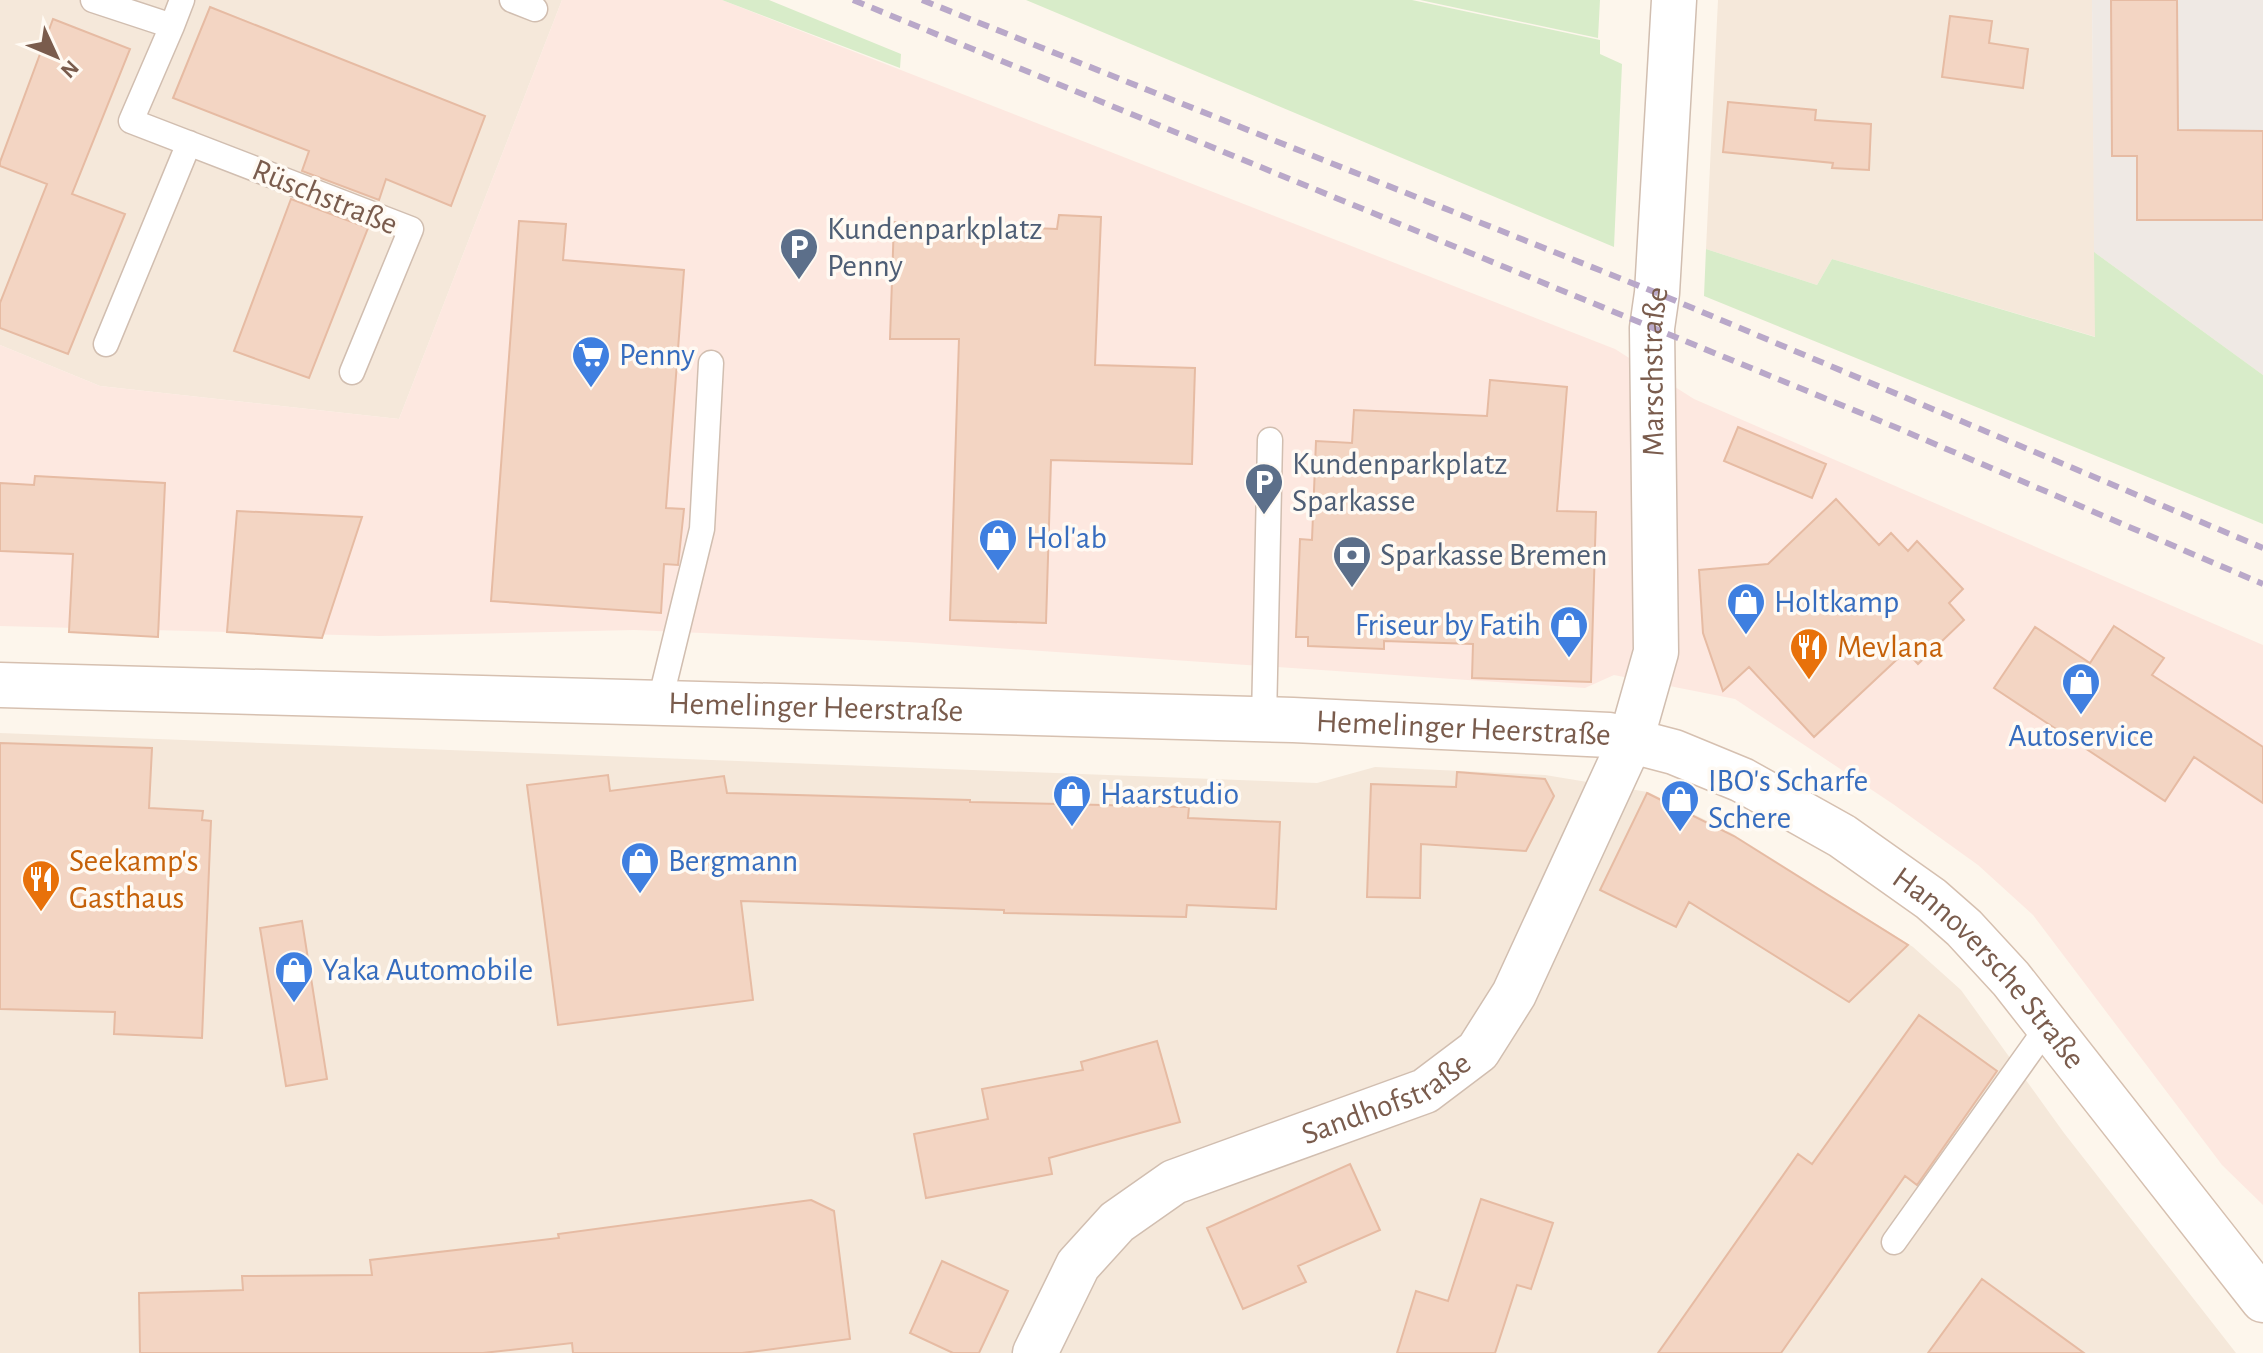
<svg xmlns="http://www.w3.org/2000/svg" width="2263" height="1353" font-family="'Alegreya Sans',sans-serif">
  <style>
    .residential { fill: #f5e8da }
    .commercial { fill: #fde8e0 }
    .industrial { fill: #efe9e4 }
    .green { fill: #d8ecc9 }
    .building { fill: #f3d5c3; stroke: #e6bba3; stroke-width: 2 }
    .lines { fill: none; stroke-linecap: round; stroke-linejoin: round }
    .service-casing { stroke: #d1beb0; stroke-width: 27 }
    .minor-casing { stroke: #d1beb0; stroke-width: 47 }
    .secondary-casing { stroke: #d6c0b0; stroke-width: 47 }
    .service { stroke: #fff; stroke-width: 24 }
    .minor { stroke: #fff; stroke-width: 44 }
    .secondary { stroke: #fff; stroke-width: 44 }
    .rail { stroke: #b9a8c9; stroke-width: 6; stroke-dasharray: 12 8; stroke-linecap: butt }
    .labels { text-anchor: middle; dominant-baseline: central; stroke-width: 7; stroke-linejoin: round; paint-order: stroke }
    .street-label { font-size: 32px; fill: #7a5c4d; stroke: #fffaf3 }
    .service-label { font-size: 32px; fill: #4e5e75; stroke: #fffaf3; text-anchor: start }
    .shop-label { font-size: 32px; fill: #366cbe; stroke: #fffaf3; text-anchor: start }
    .food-label { font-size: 32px; fill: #c56008; stroke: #fffaf3; text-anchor: start }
  </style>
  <rect width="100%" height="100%" fill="#fdf6ec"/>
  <path class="residential" d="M0,0H562L399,419L100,386L0,345Z
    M1718,0H2092L2096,337L1832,259L1817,285L1706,249Z
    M0,733L1317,783L1375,767L1545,775L1648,792L1728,831L1913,947L1961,990L2064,1133L2236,1353H0Z"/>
  <path class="commercial" d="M562,0H722L1615,349L1694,399L2263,645V1205L2222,1165L2033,915L1978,865L1893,804L1735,699L1614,675L1585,688L908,642L634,630L379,636L0,626V345L100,386L399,419Z"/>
  <path class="industrial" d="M2092,0H2263V375L2094,252Z"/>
  <path class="green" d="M722,0H769L901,54L900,68Z
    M1026,0H1412L1600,40V54L1622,64L1614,247Z
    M1420,0H1600L1598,38Z
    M1706,249L1817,285L1832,259L2095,337L2094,252L2263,375V524L1704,296Z"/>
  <path class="building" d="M2111,0H2177L2178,130L2263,131V220H2137V156H2112Z
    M210,7L485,116L451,206L386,179L379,200L302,171L309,151L173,98Z
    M1950,16L1992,21L1989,43L2028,49L2023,88L1942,77Z
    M53,19L130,49L72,194L125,214L68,354L0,328V303L47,184L0,166V162Z
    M1728,102L1816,110L1815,120L1871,124L1869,170L1832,168L1833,163L1723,152Z
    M291,199L368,228L309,378L234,351Z
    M1059,215L1101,217L1095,365L1195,368L1192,464L1051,460L1046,623L950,620L959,339H890L894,222L1057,229Z
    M519,221L566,224L563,260L684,270L666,508L684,509L678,565L664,564L661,613L491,601Z
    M1490,380L1567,387L1557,511L1596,512L1591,682L1472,678L1473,644L1384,641V649L1308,646V637H1296L1300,539L1312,540L1316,441L1352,443L1354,410L1487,416Z
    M1738,427L1826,464L1812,498L1724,461Z
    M35,476L165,483L158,637L69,632L73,554L0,551V483L34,485Z
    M1836,499L1879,545L1891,533L1908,551L1917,541L1963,589L1949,603L1964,620L1918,664L1906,651L1814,737L1749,667L1723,691L1703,633L1699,570L1768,564Z
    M237,511L362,517L322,638L227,632Z
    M2114,626L2164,658L2152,675L2263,747V803L2194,757L2165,801L1994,688L2035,627L2090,663Z
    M0,743L152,748L149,808L203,811L202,820L211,821L202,1038L114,1034L115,1012L0,1009Z
    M1457,772L1545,779L1554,796L1526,851L1421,844L1420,898L1367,897L1371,784L1456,787Z
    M608,775L610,791L724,776L727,793L970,800V802L1189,807L1188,818L1280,822L1276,909L1187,905L1186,917L1004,913V910L741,901L753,1000L558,1025L527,785Z
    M1647,793L1734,836L1908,945L1849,1002L1689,902L1676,927L1600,890Z
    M302,921L327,1079L286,1086L260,928Z
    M1919,1015L1997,1071L1917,1185L1905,1176L1781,1353H1658L1798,1154L1812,1164Z
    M1157,1041L1180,1122L1049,1158L1052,1174L926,1198L914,1134L988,1119L982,1089L1083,1070L1081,1062Z
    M1350,1164L1380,1230L1298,1266L1306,1282L1243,1309L1207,1228Z
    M1481,1199L1553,1223L1531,1289L1517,1285L1495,1353H1397L1416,1291L1448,1301Z
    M811,1200L834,1211L850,1339L742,1353H573L572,1343L483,1353H140L139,1293L243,1290L242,1276L372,1275L370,1260L559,1238L558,1234Z
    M942,1261L1008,1291L979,1353H953L910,1333Z
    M1982,1279L2084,1353H1928Z"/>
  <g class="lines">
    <g class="service-casing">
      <path id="service" d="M93,0L172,26L131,121L411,229L352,372
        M512,0L535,9
        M172,26L182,0
        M106,344L189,143
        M660,701L702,529L711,363
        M1264,720L1270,440
        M1894,1242L2048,1026"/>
    </g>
    <g class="minor-casing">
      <g id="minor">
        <path id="s1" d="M1035,1353L1078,1265L1117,1222L1174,1182L1425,1091L1478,1051L1514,994L1631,740L1656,652L1652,328L1657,293L1674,0"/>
      </g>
    </g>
    <g class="secondary-casing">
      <g id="secondary">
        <path id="s2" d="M0,685L1293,720L1609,735L1674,752L1742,780L1842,836L1931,899L1964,928L2011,979L2263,1300"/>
      </g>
    </g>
    <use href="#service" class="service"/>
    <use href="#minor" class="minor"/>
    <use href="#secondary" class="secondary"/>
    <path class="rail" d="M853,0L1895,427L2263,584
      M922,0L1657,293L2263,548"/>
  </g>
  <defs>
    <g id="parking-pin" transform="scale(2)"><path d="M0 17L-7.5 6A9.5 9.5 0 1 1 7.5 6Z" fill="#5c6f8a" stroke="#fffaf3"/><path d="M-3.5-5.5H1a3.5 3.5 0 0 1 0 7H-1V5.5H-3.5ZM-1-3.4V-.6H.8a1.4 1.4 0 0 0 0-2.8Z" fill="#fff"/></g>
    <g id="supermarket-pin" transform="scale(2)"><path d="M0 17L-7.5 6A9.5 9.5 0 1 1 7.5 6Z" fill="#3f7fe0" stroke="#fffaf3"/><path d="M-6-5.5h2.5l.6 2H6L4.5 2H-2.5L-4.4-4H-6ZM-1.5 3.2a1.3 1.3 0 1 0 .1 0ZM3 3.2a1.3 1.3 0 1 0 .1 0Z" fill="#fff"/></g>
    <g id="shop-pin" transform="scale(2)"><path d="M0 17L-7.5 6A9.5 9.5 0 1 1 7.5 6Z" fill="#3f7fe0" stroke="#fffaf3"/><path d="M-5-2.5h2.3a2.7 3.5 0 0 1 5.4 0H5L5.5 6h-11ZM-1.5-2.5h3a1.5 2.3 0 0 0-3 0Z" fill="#fff"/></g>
    <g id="bank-pin" transform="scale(2)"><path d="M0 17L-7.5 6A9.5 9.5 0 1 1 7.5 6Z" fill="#5c6f8a" stroke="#fffaf3"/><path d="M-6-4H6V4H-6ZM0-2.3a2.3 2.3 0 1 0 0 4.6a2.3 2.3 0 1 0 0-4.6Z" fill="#fff"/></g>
    <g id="restaurant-pin" transform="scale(2)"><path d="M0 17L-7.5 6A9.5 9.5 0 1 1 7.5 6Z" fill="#e8710a" stroke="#fffaf3"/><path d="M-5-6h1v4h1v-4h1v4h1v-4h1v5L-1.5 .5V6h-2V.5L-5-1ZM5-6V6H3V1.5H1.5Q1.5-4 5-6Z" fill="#fff"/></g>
  </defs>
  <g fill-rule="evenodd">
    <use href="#parking-pin" x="799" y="247"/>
    <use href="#supermarket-pin" x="591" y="355"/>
    <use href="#parking-pin" x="1264" y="482"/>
    <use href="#shop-pin" x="998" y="538"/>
    <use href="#bank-pin" x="1352" y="555"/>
    <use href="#shop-pin" x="1746" y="602"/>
    <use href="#shop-pin" x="1569" y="625"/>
    <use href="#restaurant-pin" x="1809" y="647"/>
    <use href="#shop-pin" x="2081" y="682"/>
    <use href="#shop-pin" x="1072" y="794"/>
    <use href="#shop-pin" x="1680" y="799"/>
    <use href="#shop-pin" x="640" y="861"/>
    <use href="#restaurant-pin" x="41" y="879"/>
    <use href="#shop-pin" x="294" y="970"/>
  </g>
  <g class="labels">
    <g class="street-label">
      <text transform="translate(325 197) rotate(22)">Rüschstraße</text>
      <text stroke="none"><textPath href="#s1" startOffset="1278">Marschstraße</textPath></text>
      <text stroke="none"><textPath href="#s2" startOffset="816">Hemelinger Heerstraße</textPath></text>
      <text stroke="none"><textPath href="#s2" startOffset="1464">Hemelinger Heerstraße</textPath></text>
      <text stroke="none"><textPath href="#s2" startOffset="2064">Hannoversche Straße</textPath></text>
      <text stroke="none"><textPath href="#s1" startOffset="454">Sandhofstraße</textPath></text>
    </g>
    <g class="service-label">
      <text x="827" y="229">Kundenparkplatz<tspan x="827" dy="37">Penny</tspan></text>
      <text x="1292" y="464">Kundenparkplatz<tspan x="1292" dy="37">Sparkasse</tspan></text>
      <text x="1380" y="555">Sparkasse Bremen</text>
    </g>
    <g class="shop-label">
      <text x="619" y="355">Penny</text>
      <text x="1026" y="538">Hol'ab</text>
      <text x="1774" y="602">Holtkamp</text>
      <text x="1541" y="625" text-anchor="end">Friseur by Fatih</text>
      <text x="2081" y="736" text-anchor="middle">Autoservice</text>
      <text x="1708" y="781">IBO's Scharfe<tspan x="1708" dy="37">Schere</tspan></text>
      <text x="1100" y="794">Haarstudio</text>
      <text x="668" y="861">Bergmann</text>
      <text x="322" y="970">Yaka Automobile</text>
    </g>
    <g class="food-label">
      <text x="1837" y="647">Mevlana</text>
      <text x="69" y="861">Seekamp's<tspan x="69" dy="37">Gasthaus</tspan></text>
    </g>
  </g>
  <g transform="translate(56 56) rotate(134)" stroke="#fffaf3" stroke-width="6" paint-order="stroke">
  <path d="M0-6L14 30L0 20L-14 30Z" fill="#7a5c4d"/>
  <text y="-12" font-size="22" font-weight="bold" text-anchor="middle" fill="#7a5c4d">N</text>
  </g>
</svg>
